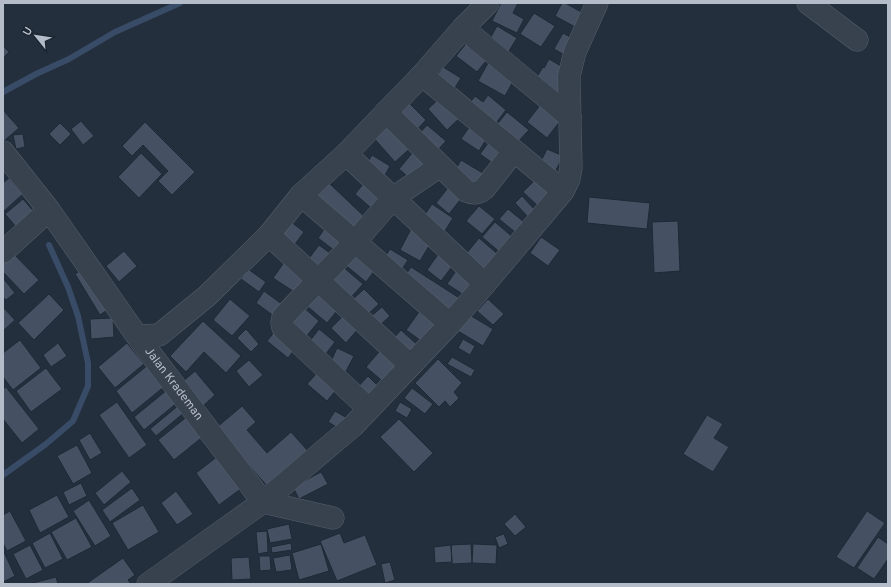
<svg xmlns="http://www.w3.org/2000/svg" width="891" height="587" font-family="Overpass,sans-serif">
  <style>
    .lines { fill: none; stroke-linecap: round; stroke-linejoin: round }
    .stream { stroke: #394c67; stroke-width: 6 }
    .building { fill: #455162; stroke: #1f2835 }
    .minor-casing { stroke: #565f6c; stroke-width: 23 }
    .minor { stroke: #38414e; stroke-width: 22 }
    .labels { text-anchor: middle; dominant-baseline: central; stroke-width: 3.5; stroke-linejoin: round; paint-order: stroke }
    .street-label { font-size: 12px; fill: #b4bcc9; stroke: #1d2633 }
  </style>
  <rect width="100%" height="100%" fill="#242f3e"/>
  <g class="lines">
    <path class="stream" d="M3,92L36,74L69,59L115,32L180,3
      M3,475L46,444L73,421L88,386V363L78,316L68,287L49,245"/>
  </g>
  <path class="building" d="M501,3H518L513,13L524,19L517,33L492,21Z
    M562,3H565L585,14L577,28L555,16Z
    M534,13L555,26L541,47L520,34Z
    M497,26L517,38L506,56L487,44Z
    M563,33L577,41L568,57L554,49Z
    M469,40L490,56L477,72L456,56Z
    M3,46L9,52L3,58Z
    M549,59L566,69V81L556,99L532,85L543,67L544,68Z
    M488,63L515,78L505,96L478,81Z
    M443,67L461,78L451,94L433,82Z
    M444,94L463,115L447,130L428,109Z
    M488,95L506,110L493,127L468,105L475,96L483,102Z
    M408,102L426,120L413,134L394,116Z
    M541,104L561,120L547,138L527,122Z
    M3,110L19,128L4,141L3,140Z
    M507,112L529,130L515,145L494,128Z
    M391,119L414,145L395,162L372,136Z
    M81,121L94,136L83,145L71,129Z
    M145,122L195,172L172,195L158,181L168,171L143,145L132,156L122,146Z
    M60,123L71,134L60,145L49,134Z
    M427,125L446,141L437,151L418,135Z
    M470,126L487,138L479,151L461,139Z
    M23,134L25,147L16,149L13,135Z
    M491,139L505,149L494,164L480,154Z
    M547,149L563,156L554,174L538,167Z
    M413,152L430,166L415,183L399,169Z
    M141,153L162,174L139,198L118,177Z
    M372,155L390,166L383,179L364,168Z
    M461,160L486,175L477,189L453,174Z
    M538,177L555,193L540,208L523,192Z
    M9,178L23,194L3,212V183Z
    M329,183L370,222L355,238L314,199Z
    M364,183L388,202L378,214L355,194Z
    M451,184L464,195L449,214L436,203Z
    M522,196L536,211L529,218L515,203Z
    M589,197L650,203L647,229L587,223Z
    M23,199L35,213L17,228L5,214Z
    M432,204L453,218L443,234L421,220Z
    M479,206L495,219L482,234L466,221Z
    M508,209L529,226L521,237L499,219Z
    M290,221L304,232L292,248L278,237Z
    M678,221L680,271L654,273L652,222Z
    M495,222L515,239L502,254L482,237Z
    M328,224L350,240L339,254L318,238Z
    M411,229L432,241L420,261L400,250Z
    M541,237L560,250L548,266L530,253Z
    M479,238L500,256L482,278L461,260Z
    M319,245L334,256L321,272L307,261Z
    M390,249L408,260L399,274L381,263Z
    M124,251L137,266L119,282L106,266Z
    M12,252L39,280L24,294L3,272V261Z
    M353,252L375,270L366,282L344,264Z
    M439,253L454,264L441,281L427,270Z
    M285,261L311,279L299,295L273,278Z
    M342,266L363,284L347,302L326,285Z
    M411,267L461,299L452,312L402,280Z
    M85,268L110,308L100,315L75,274Z
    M248,269L266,282L259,292L241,279Z
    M456,271L473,282L464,295L447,284Z
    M3,278L15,293L6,300L3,297Z
    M321,289L341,306L327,323L307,306Z
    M364,289L379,304L367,315L352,300Z
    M264,291L286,307L278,319L256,303Z
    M49,294L64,310L34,340L18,323Z
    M230,299L250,316L232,336L213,320Z
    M488,299L504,314L493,325L477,311Z
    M302,306L319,321L305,338L288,322Z
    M3,307L15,320L3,331Z
    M382,307L390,316L378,327L370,317Z
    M419,312L437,326L424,343L406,330Z
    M468,314L493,329L483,346L458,331Z
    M344,315L358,329L346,343L331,328Z
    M113,318L114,337L91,339L90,319Z
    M203,321L241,356L226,373L204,352L186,372L170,356Z
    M246,329L259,344L251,352L237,338Z
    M319,329L335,342L325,355L309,342Z
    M276,330L297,346L288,358L267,341Z
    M401,330L422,349L411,361L390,342Z
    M463,339L475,346L470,355L458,348Z
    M20,340L41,368L13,390L3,377V353Z
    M58,343L67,356L51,367L43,355Z
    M127,343L144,364L115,388L98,367Z
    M384,346L405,365L387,385L366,367Z
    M337,348L354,356L344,375L328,368Z
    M452,357L475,370L471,377L447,364Z
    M438,359L462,383L454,392L459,398L450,407L445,401L439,407L415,383Z
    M249,360L263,375L249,387L236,371Z
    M148,365L165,386L132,413L116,391Z
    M46,368L62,389L31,412L16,391Z
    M195,371L215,395L202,407L181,383Z
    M317,373L337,389L327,401L307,384Z
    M368,376L380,388L366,401L355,390Z
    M6,387L39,429L22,443L3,419V389Z
    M412,388L433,404L425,414L404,398Z
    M167,390L178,402L144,430L134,417Z
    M117,402L147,445L129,458L99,415Z
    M400,402L412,409L407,418L395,411Z
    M179,405L185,412L156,436L150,429Z
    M242,406L256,422L247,430L267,453L291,432L308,451L268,487L216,428Z
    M335,411L352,421L345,432L328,422Z
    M189,415L205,435L174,460L158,440Z
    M707,415L723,424L714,438L729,447L713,472L683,454Z
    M399,419L433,453L414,472L380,437Z
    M90,433L102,453L90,460L79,440Z
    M77,445L92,473L73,484L57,456Z
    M218,456L242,488L219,505L196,473Z
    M122,471L131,482L104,505L95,493Z
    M321,472L328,484L299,499L293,487Z
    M81,483L87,496L69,505L63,492Z
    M132,488L140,500L110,522L102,510Z
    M176,491L193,514L177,525L161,503Z
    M57,495L69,517L40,533L29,510Z
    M89,500L111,536L95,546L73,511Z
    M143,505L159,532L128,550L112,523Z
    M10,511L26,541L7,551L3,543V515Z
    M867,511L885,523L854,568L836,557Z
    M515,514L526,527L515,536L504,524Z
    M76,518L92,547L67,560L51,532Z
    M289,524L292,539L270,543L267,529Z
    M267,531L268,552L258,554L256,532Z
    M50,533L63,559L45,568L32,543Z
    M340,533L344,543L365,535L377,565L337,581L320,541Z
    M504,534L508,544L499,548L495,537Z
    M878,537L888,544V559L874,579L857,568Z
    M291,543L292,550L272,553L271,547Z
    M321,544L329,571L299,580L292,553Z
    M471,544L472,563L452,564L451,545Z
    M473,544L497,545L496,564L472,563Z
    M30,545L43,570L26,579L13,554Z
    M451,545L452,562L435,563L434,547Z
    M3,550L15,576L3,582Z
    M290,555L292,570L276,572L273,558Z
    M259,556H270L271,570L260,571Z
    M249,557L251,579L232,580L231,558Z
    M123,558L135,575L128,580L131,584H86Z
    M390,562L395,580L385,583L381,564Z
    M56,577L58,584H29Z"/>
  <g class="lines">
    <g class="minor-casing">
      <g id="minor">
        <path d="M808,3L857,40"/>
        <path d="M463,28L570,117"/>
        <path d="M422,75L563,191"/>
        <path d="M386,112L466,191C473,194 478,194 484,189L514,151"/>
        <path id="s1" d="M3,152L49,210L137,336L263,502L148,584"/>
        <path d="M346,154L485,284"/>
        <path d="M301,195L450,324"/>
        <path d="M269,235L410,365"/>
        <path d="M3,252L49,210"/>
        <path d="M137,336L159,335L207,296L269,235L301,195L346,154L422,75L463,28L488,3"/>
        <path d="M369,409L283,328L282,323L283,317L355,242L393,198L440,166"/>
        <path d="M333,518L263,502L353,426L450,324L485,284L563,191L569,179L571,168L569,76L575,52L597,3"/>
      </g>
    </g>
    <use href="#minor" class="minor"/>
  </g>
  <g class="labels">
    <g class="street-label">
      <text stroke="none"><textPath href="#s1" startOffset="288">Jalan Krademan</textPath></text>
    </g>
  </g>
  <rect width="891" height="587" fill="none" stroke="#b4bcc9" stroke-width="8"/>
  <g transform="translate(36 36) rotate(300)" stroke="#1d2633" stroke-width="3" paint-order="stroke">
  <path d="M0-3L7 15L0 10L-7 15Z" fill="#b4bcc9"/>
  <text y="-6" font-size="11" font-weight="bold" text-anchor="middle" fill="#b4bcc9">U</text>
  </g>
</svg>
